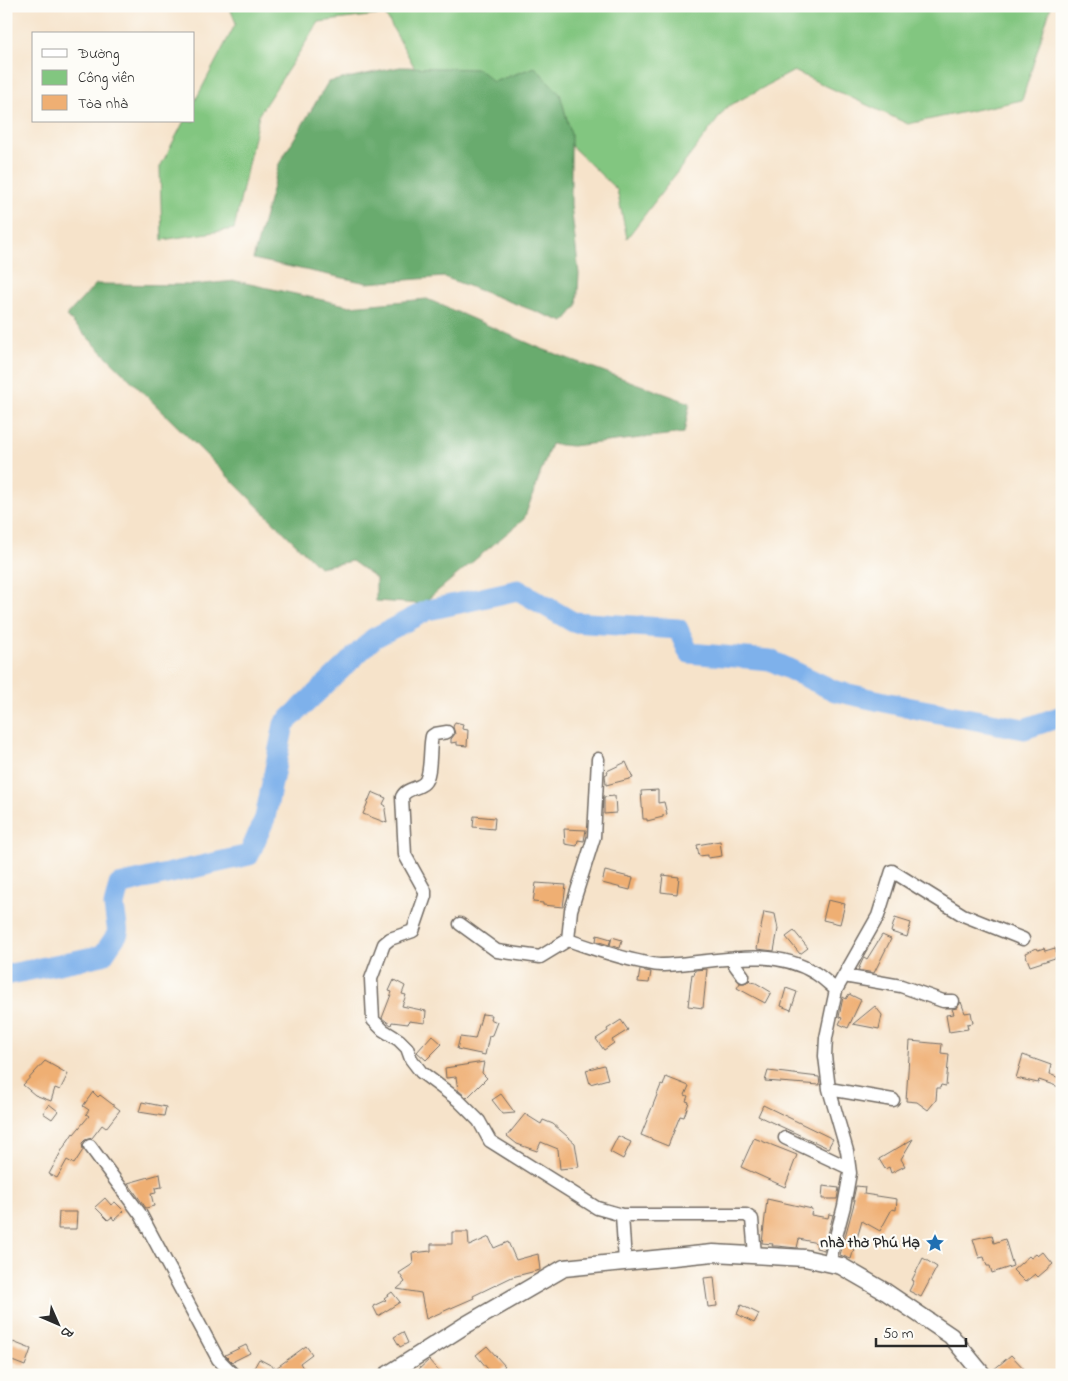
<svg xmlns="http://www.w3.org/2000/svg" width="1068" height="1381" font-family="'Indie Flower',sans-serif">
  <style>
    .green { fill: #82c680; stroke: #567856 }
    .forest { fill: #69ab6e; stroke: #4a6b4c }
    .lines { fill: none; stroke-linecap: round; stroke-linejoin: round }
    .river { stroke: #7eb1eb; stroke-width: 21 }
    .building { fill: #efaf73 }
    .minor-casing { stroke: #726b63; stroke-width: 15 }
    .tertiary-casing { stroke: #726b63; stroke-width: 19 }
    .minor { stroke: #fff; stroke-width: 12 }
    .tertiary { stroke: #fff; stroke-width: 16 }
    .labels { text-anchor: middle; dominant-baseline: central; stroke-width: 4.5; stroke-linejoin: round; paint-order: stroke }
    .poi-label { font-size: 16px; font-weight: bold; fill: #2b2b2b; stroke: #fdfcf7; text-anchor: end }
  </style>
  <rect width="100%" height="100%" fill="#fdfcf7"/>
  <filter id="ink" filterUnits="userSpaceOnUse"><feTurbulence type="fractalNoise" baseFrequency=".02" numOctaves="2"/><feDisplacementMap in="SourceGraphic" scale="10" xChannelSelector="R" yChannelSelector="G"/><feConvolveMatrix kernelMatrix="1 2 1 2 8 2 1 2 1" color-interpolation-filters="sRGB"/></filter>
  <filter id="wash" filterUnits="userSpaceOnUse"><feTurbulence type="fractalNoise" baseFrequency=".0096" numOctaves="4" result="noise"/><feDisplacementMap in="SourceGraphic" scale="20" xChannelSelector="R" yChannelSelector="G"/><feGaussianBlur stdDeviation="1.12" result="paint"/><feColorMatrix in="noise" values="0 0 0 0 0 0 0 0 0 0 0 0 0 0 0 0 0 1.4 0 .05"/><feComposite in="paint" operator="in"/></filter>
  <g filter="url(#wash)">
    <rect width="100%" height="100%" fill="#f6e3ca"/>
    <path class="green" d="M229,6H1051L1022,100L908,124L794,71L727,107L627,238L617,190L534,110L462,153L385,14L319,22L259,114L234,229L162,240L160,167L184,121H194V103L236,23Z"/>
    <path class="forest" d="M400,67L479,69L493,82L535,67L560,94L571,134V205L579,274L577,306L564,322L444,277L367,283L253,259L279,164L328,82Z
      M236,281L350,306L427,299L542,349L690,403L684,433L572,446L551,444L524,519L422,604L376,601V578L352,561L319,567L66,316L96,284L193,285Z"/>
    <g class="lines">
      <path class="river" d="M6,975L103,955L118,933L114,906L119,885L249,855L265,818L284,724L374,638L428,610L518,590L573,622L678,629L689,653L770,660L835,691L907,707L1024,729L1062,716"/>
    </g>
    <g id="blocks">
      <path class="building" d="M455,722L463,724L462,729L468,730L467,746L457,745V742L451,743V739L455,734L453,727Z
        M626,762L633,778L606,785L605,775L608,773L607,771Z
        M658,790V803L664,802L667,814L663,815V817L647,821V819H643L641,791Z
        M372,792L386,798L383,804L386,806L385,810L387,823L363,814Z
        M615,796L616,813L604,814V797Z
        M474,816L495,818L494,829L473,827Z
        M564,829L586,830L584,841L578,840L577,846L565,844Z
        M720,841L722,856L708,858V855L699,856L697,845Z
        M605,871L633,878L630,890L602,883Z
        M663,875L679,877L677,894L661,892Z
        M536,883L566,885L563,907L543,905V903L533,902Z
        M828,900L845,904L840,924L823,920Z
        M764,912L775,914L778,929L774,951L757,949Z
        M895,918L911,923L907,937L891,932Z
        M794,931L808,948L800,954L786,937Z
        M597,935L611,939L609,945L596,941Z
        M882,935L891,939L874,973L858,970L864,957L867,959Z
        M612,937L622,940L620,948L610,945Z
        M1037,948L1038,950L1044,948L1045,951L1055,948L1058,957L1030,966L1025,953Z
        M707,969L703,1008L688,1006L692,974L694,975L695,970Z
        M640,970L651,972L649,983L638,982Z
        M750,979L751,982L756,983L771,992L765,1003L737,988L740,983H747Z
        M394,980L405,986L402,994L406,995L402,1006L426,1011L425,1023L409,1021L408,1024L392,1022L391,1025L382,1018L392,992L389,991Z
        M786,988L797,992L791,1010L781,1006Z
        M849,994L861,1000L848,1028L839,1024L842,1018L839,1017L843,997L846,999Z
        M961,1002L965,1013L971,1012L973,1023L967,1024L968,1029L949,1032L946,1015L954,1014L952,1009L957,1008Z
        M875,1006L882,1015L879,1029L853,1024Z
        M482,1014L491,1015L490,1019L497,1022L492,1035L489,1036L485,1055L457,1049L460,1037L475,1039Z
        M621,1020L628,1030L612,1040L614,1043L604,1050L596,1039L608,1031L607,1029Z
        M432,1035L442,1044L426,1060L417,1052Z
        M910,1041L942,1044L941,1053L949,1054L946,1086L941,1085L940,1088H937L936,1100L928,1110L917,1102L906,1101Z
        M1023,1055L1051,1065L1049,1074L1062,1079V1088L1039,1080L1038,1083L1016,1078Z
        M45,1061L68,1074L60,1090L55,1088L51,1101L35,1095L23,1085Z
        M484,1062L482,1073L487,1078L467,1098L458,1090L456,1077L446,1078L445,1068Z
        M604,1065L608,1079L590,1084L586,1070Z
        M768,1071L819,1077L820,1085L765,1081Z
        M666,1077L689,1086L685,1095L688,1096L686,1101L689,1102L684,1117L680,1116L668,1146L641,1135L661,1085L663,1086Z
        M93,1092L98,1097L100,1095L120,1110L106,1128L102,1125L92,1138L85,1140L82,1143L83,1150L74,1164L67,1160L57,1178L49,1174L62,1150L73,1133L74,1134L89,1116L86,1114L89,1110L83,1106Z
        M501,1094L515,1113L503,1114L492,1100Z
        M142,1102L166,1107L164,1116L139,1112Z
        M49,1104L58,1111L52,1119L43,1113Z
        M763,1105L833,1139L828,1148L758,1116Z
        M525,1114L541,1124L543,1120L553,1124L575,1143L579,1167L560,1169L558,1149L541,1142L537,1151L517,1144L507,1136Z
        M618,1136L631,1142L623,1159L610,1152Z
        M754,1138L797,1155L785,1187L741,1167Z
        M913,1139L901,1159L905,1166L891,1173L889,1167L885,1169L879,1159Z
        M160,1174L162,1187L155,1188L156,1193L151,1194L154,1206L146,1208L128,1183Z
        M823,1186L839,1188L837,1199H822Z
        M856,1186L865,1187L864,1194L897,1199L896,1210L892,1209L880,1231L862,1221L851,1259L840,1255L855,1200H853Z
        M105,1198L111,1205L115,1202L124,1211L114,1220L112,1217L108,1220L95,1207Z
        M767,1199L812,1209L811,1215L828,1218L829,1214L833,1215L824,1250L816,1248L817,1243L799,1239L797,1248L777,1246H772L773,1244L762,1243Z
        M59,1212H77L76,1229H58Z
        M452,1232H468L469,1246L489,1237L494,1248L508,1242L516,1260L538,1254L540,1270L512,1277L473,1296L474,1298L426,1319L421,1293L397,1289L405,1282L399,1273L413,1264L412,1253L431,1251V1244H452Z
        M992,1235L994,1243L1005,1239L1013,1266L992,1273L990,1266H987L984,1257L979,1258L973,1239Z
        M1043,1252L1053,1264L1038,1277L1035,1274L1025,1282L1013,1270L1029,1256L1031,1258L1036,1254L1038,1256Z
        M923,1258L937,1267L921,1297L909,1291L914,1281L912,1280Z
        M714,1277L717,1306L708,1307L704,1278Z
        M392,1292L400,1302L378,1316L373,1306L386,1300L384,1298Z
        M741,1305L759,1314L754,1323L737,1314Z
        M403,1332L408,1343L400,1347L394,1337Z
        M13,1342L31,1349L25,1366L7,1359Z
        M246,1345L250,1353L232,1362L225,1355Z
        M306,1346L312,1354L300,1363L307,1375H250L259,1359L276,1368Z
        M487,1346L505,1366L495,1375H493L476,1355Z
        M1011,1355L1030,1375H993L992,1371Z
        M429,1360L442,1375H425L419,1369Z"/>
    </g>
  </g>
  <g filter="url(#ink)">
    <use href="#blocks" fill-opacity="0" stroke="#726b63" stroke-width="1"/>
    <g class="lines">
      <g class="minor-casing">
        <path id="minor" d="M447,732L435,734L432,736C429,747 432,775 424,783C418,789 406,788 402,797L405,855L425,891V896L413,931L390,939L384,944L371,979L373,1020L383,1030L399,1040L407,1048L411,1059L421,1072L458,1100L479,1121L490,1141L597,1208L622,1215L625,1262
          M598,759L594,837L571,910L568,940C592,948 616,957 642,962C648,963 654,965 660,965C712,964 768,944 815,973C822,977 829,984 836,990
          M460,924L497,951L540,957L568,940
          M735,958V965L743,976
          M844,976L901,986L943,1001H953
          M829,1089L893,1100
          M785,1138L849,1168
          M90,1146L141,1215L218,1359L234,1375
          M622,1215H746L752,1219L755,1255
          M829,1263L844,1206L850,1173L847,1151L829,1089L825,1056L826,1038L836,990L878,916L892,871L963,915L1023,939"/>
      </g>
      <g class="tertiary-casing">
        <path id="tertiary" d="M387,1375L464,1326L564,1268L713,1253L805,1258L841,1266L886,1292L951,1336L983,1375"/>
      </g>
      <use href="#minor" class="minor"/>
      <use href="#tertiary" class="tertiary"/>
    </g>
  </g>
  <defs>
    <g id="sight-bare" transform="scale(1.5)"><path d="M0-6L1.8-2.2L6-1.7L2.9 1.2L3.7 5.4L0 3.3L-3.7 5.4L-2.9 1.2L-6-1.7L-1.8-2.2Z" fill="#1f6fb2" stroke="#fdfcf7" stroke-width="2.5" paint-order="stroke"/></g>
  </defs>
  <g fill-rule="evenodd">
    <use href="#sight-bare" x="935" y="1243"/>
  </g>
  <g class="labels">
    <g class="poi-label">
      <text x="920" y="1243">nhà thờ Phú Hạ</text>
    </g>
  </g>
  <rect width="1068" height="1381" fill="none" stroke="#fdfcf7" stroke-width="25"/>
  <rect x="32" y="32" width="162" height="90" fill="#fdfcf7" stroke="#a9a8a5"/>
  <rect x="42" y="49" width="25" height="8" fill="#ffffff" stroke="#a9a8a5"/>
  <text x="78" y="58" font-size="15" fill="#2b2b2b">Đường</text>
  <rect x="42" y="70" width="25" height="15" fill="#82c680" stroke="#a9a8a5"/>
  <text x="78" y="82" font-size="15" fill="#2b2b2b">Công viên</text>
  <rect x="42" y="95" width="25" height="15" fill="#efaf73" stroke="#a9a8a5"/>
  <text x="78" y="108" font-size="15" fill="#2b2b2b">Tòa nhà</text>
  <g transform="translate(58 1324) rotate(135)" stroke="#fdfcf7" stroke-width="4" paint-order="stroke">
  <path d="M0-4L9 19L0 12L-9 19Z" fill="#2b2b2b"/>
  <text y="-8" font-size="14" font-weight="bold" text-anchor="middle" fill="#2b2b2b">B</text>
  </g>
  <path d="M876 1338v8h90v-8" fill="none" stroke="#2b2b2b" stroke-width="2.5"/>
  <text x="883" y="1338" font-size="15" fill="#2b2b2b" stroke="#fdfcf7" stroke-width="4" paint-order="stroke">50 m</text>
</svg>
